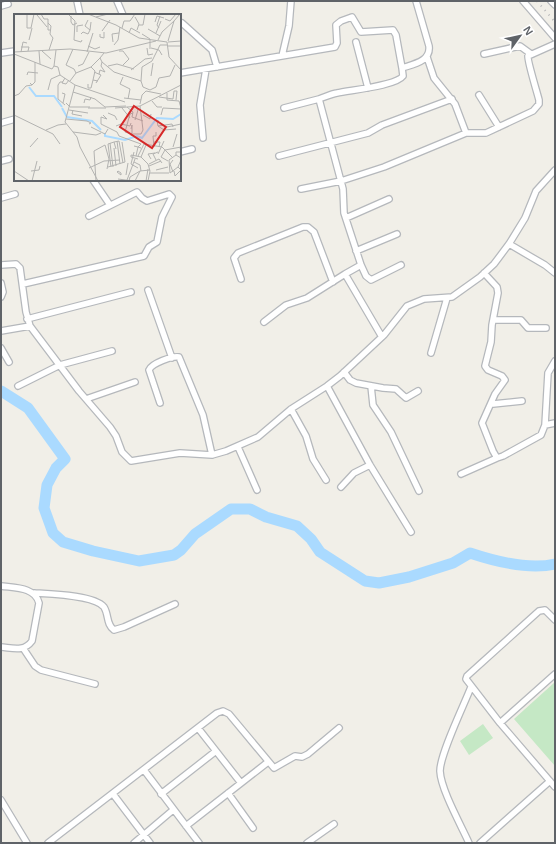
<svg xmlns="http://www.w3.org/2000/svg" width="556" height="844" font-family="Helvetica,sans-serif">
  <style>
    .green { fill: #c5e8c5 }
    .lines { fill: none; stroke-linecap: round; stroke-linejoin: round }
    .river { stroke: #aadaff; stroke-width: 11 }
    .street-casing { stroke: #b5b8bc; stroke-width: 8 }
    .street { stroke: #fff; stroke-width: 5.5 }
    .rail { stroke: #b6b7b8; stroke-width: 2; stroke-dasharray: 1 5; stroke-linecap: butt }
    .inset-river { fill: none; stroke: #aadaff; stroke-width: 2 }
    .inset-road { fill: none; stroke: #b3b3b1; stroke-width: 1 }
    .view { fill: #d62828; fill-opacity: 0.15; stroke: #d62828; stroke-width: 2 }
    .inset-edge { fill: none; stroke: #5f6368; stroke-width: 2 }
  </style>
  <rect width="100%" height="100%" fill="#f1efe8"/>
  <path class="green" d="M555,682V766L514,719Z
    M483,724L493,738L469,755L460,741Z"/>
  <g class="lines">
    <path class="river" d="M1,391L28,408L65,459L56,468L47,485L44,508L53,533L63,542L93,551L139,561L174,555L181,550L195,534L231,509H250L266,517L297,526L311,539L320,552L365,581L379,583L409,577L453,563L470,553C494,561 530,570 555,564"/>
    <g class="street-casing">
      <path id="street" d="M77,1L80,15
        M117,1L123,15
        M523,1L555,38
        M551,1L555,5
        M1,6L8,4
        M182,23L212,50L217,67
        M356,42L368,88
        M1,53L15,51
        M484,54L520,46L531,54
        M282,56L289,26L291,1
        M427,57L434,78L455,104L466,133
        M180,73L335,47L337,43L336,25L341,21L352,17L361,32L393,30L396,35L402,68
        M479,95L499,127
        M284,108L319,99
        M1,123L15,119
        M203,138L200,105L206,69
        M180,152L192,149
        M279,156L368,133L382,125L452,99
        M1,161L9,159
        M93,180L110,205
        M301,189L341,181L384,167L466,133H486L533,111L539,104V100C537,92 527,60 528,56L555,44
        M1,198L15,194
        M346,218L389,199
        M509,244L545,265L555,273
        M356,251L397,234
        M1,265L16,264L20,268L26,312L30,326L79,391L110,427L116,436L122,452L131,461L180,453L212,455L226,451L258,437L291,409L327,386L340,376L384,335L407,306L424,299L452,297L480,277L494,264L509,244L525,218L536,191L555,170
        M361,265L366,276L371,280L401,265
        M484,273L497,287L498,293L492,325L491,342L485,366L488,370L502,376L505,380L495,394L482,423L493,451L497,458L503,456L541,435L545,425L555,423
        M241,279L234,258L238,253L303,227H308L314,232L333,282
        M1,283L3,292L1,297
        M23,284L144,256L149,247L157,242L162,217L172,197L169,194L166,195L147,201L142,198L137,192L89,216
        M148,290L172,358
        M27,319L131,292
        M493,320H521L528,328H546
        M264,322L286,305L307,298L345,274
        M1,331L30,326
        M382,337L345,274L361,265L344,213L343,189L319,99C325,97 331,94 337,93C350,90 396,86 403,76L402,68C414,64 431,61 429,46L416,1
        M1,348L9,362
        M431,353L447,298
        M344,372L350,380L356,383L383,388L396,389L406,398L418,391
        M18,386L60,365L112,351
        M327,386L370,465L411,532
        M371,386L373,405L391,432L419,491
        M86,399L135,382
        M160,403L149,370C152,363 172,356 179,357L203,415L212,455
        M493,404L522,401
        M291,409L306,436L313,459L326,480
        M545,425L548,373L555,361
        M238,447L257,490
        M461,474L497,458
        M341,487L354,473L370,465
        M1,586C15,588 35,587 39,603L32,641C24,652 13,648 1,647
        M34,593C50,594 94,595 104,607C109,615 106,624 114,630L124,627L175,604
        M555,620L545,610L539,611L467,676L466,679L500,723L555,787
        M23,648L35,666L41,670L95,684
        M500,723L555,674
        M198,728L241,783
        M144,770L199,843
        M228,793L253,828
        M113,794L150,843
        M161,794L216,751
        M1,800L27,843
        M186,826L268,762
        M48,843L217,713L223,711L229,714L274,768L295,756L302,757L308,754L339,728
        M134,843L173,810
        M307,843L334,824
        M469,843C461,825 441,790 440,771C440,754 464,705 471,687
        M480,843L550,781"/>
    </g>
    <use href="#street" class="street"/>
    <path class="rail" d="M537,1L555,22"/>
  </g>
  <g transform="translate(14 14)">
    <rect width="167" height="167" fill="#f1efe8"/>
    <path class="inset-river" d="M15,73L22,82H40L48,93M48,94L53,103L78,107L87,116M91,119V122L111,126L123,122L128,124L143,104L159,105L167,100"/>
    <path class="inset-road" d="M13,0V14M27,0L30,5H34V16H36M54,0L61,7L60,26L67,28L68,26M74,0L102,11L125,24L153,28M23,1L33,13M57,2V8L59,11L63,9M82,3L94,0M121,3L125,10L123,16M151,5L156,7L162,0M74,6L71,12L76,16L77,8M141,8L143,2L150,4M34,9L37,12L36,20L39,24L35,36M125,11H129L131,0M13,14H17L20,0M108,14L110,7H116L121,0M145,14L143,11L146,2M134,15L146,22M88,17L96,6M63,18V12L69,11M115,19L117,14L126,19M142,19L147,7M67,20L69,18L74,20L76,16M86,20V23L90,24V18M128,20L136,25V35M15,26L18,14M144,26L148,18L160,7M154,27L160,7L166,0M99,28L98,20L105,19M153,28L155,43L167,56M154,28L167,27M100,31L104,26L106,13M74,32L81,35L86,33M154,32H167M7,33H15L14,37M133,34L134,41L139,40M137,34L145,36L148,41M25,37L26,50M28,37L37,45M105,37H109L115,45L109,51M0,38L56,35L92,39L142,27M7,38L9,28L13,29M73,38L79,19M90,39L86,44L88,48L100,58L127,67L128,53L138,47L146,31H153M0,40L38,55L40,52M40,52L44,53L46,61L61,71L51,108L63,123L66,133L84,167M40,52L42,36M64,52L69,50L75,38M94,52L103,50L120,55M117,56L131,45L138,44M80,58L87,61L82,69M62,59L77,53M85,60L86,56L91,58L87,52L88,48M13,61L14,58L24,59M137,62L139,49M109,63L106,70L116,75L114,85M51,64L48,69L52,70L55,66M56,67L62,59L60,55L52,51L59,35M84,67L79,66L81,57L77,53L86,44M127,67L129,73L136,76L142,73L145,64L156,62L161,51M49,68H46L44,71V85L51,91M16,69L18,71L21,68V48M74,70V74H77L79,66M61,71L111,88M34,76L37,65L46,61M59,78L81,85L91,93L112,92M48,79L51,80L49,89M153,79V86L165,87L167,94M0,82L5,80L12,72L18,71M145,83L159,85M110,84L127,86M159,85L160,77H163L162,86M138,87L143,93H148M52,89L56,93H76M70,89L71,85L76,86L77,83M126,90L128,81L132,77L147,80M113,93L119,98L118,103L129,107M74,94H92M101,94L126,92M108,94L116,104M55,96L74,99M59,96L58,100L68,102M94,99L101,102L103,106M0,101L39,120L46,130M89,101L93,105L87,103V110L103,118L105,122L127,130L124,133L127,134M129,101L136,105L137,100M147,101L149,94L167,95M52,105L73,107L77,109L75,110M121,106L124,96L122,93M145,107H143L144,112L158,110L159,113M102,112L107,110L116,112L117,109M144,112L150,116L162,115M77,113L91,120L94,115M153,113L167,110M117,115L118,111V119M32,116L44,111L52,110M59,118L82,121L87,119M116,120H127L129,116L126,92L167,71M117,122L118,120L111,118L116,100L119,99M103,127L106,150M100,128L105,127L109,149M139,128H146L145,133M96,129L99,153M94,130L97,153M94,130L100,128L102,135M120,132L124,133L122,142M16,133L24,124M140,133L139,122H142V118M159,133L163,120M100,134L102,152M120,138L117,150L124,154M144,140L150,127M162,141V138H167L166,133M124,142L130,130L148,133L158,143M127,143L132,131M124,145L117,143V141L127,143L134,150L136,157L134,167M137,145L134,140L141,139M142,146L139,140L144,138M154,147L147,143L151,136L167,133M120,148L126,151L127,157M135,150L145,145L148,149M135,152L147,147M94,153L111,148L108,128M75,154L90,147L106,146M142,156L154,153M0,157L15,167M17,157L25,156L26,152M104,157L107,159V161L103,158ZM160,157L161,162L167,156L164,153M159,158L156,150L159,146M136,159H155M156,159L155,146L162,141L167,144M156,159L164,153L167,146M112,161L114,149M104,165L119,167M113,166L121,145M18,167L23,147M82,167L80,137L91,131L95,145L93,155M115,167L116,163L126,157M121,167L126,157L136,156M132,167L134,155"/>
    <path class="view" d="M120,92L152,113L138,134L106,113Z"/>
    <rect width="167" height="167" class="inset-edge"/>
  </g>
  <rect width="556" height="844" fill="none" stroke="#5f6368" stroke-width="4"/>
  <g transform="translate(520 36) rotate(57)" stroke="#ffffff" stroke-width="3" paint-order="stroke">
  <path d="M0-3L7 15L0 10L-7 15Z" fill="#5f6368"/>
  <text y="-6" font-size="11" font-weight="bold" text-anchor="middle" fill="#5f6368">N</text>
  </g>
</svg>
